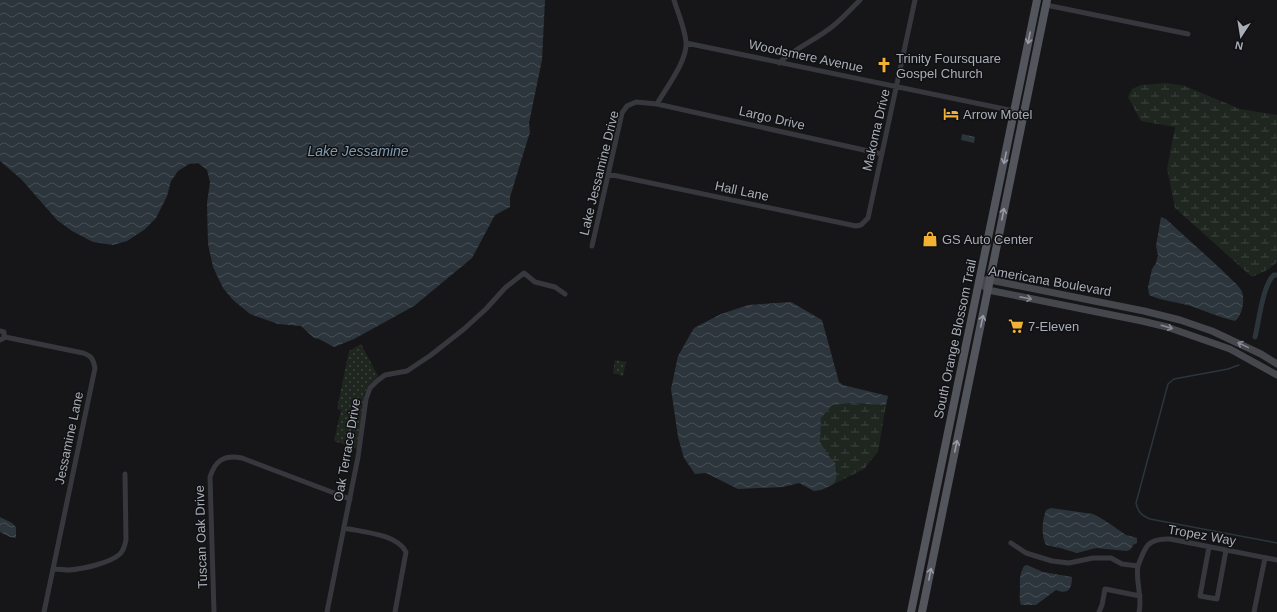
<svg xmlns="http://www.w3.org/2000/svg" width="1277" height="612" font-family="Helvetica,sans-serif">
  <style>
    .wetland { fill: url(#wetland-marsh) }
    .park { fill: url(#park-dots) }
    .water { fill: url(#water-waves) }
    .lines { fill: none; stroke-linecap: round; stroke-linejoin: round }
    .stream { stroke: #2c353c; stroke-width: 1.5 }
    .canal { stroke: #2c353c; stroke-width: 5 }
    .minor { stroke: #37383d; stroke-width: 5 }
    .secondary { stroke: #45474d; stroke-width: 7 }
    .primary { stroke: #53555c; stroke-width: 8 }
    .oneway { stroke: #979ba6 }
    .oneway2 { stroke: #858993 }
    .labels { text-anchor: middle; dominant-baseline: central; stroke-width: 3; stroke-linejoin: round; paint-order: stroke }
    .street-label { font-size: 13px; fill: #a8adb8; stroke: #111113 }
    .poi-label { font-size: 13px; fill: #a8adb8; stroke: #111113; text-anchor: start }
    .water-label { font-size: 14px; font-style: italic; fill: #7f9bb3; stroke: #111113 }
  </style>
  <defs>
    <pattern id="wetland-marsh" width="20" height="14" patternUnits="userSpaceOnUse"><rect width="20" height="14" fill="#1e261f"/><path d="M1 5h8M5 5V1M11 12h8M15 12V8" fill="none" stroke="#3c433d"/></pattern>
    <pattern id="park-dots" width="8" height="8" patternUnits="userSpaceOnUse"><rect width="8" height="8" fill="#1e261f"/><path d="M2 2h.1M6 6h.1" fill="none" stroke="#3c433d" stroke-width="1.8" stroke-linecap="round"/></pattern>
    <pattern id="water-waves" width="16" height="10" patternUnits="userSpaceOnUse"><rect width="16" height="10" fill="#2c353c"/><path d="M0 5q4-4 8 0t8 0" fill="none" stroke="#485056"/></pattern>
  </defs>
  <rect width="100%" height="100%" fill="#161618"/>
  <path class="wetland" d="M1167,83L1185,86L1240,109L1277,115V262L1269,269L1252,277L1175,208L1167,169L1175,127L1141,121L1128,97L1132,89L1141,85Z
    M852,403L886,405L878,452L864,469L830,486C850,468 823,458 820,441C819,435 820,425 821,419C822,414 829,409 832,405Z"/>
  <path class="park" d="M361,344L378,376L368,386L364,395L357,449L334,441L341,410L337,409L349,351Z
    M615,360L626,362L623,376L613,373Z"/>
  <path class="water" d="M0,0H545L542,60L529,123L530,132L510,197V207L495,215L472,258L414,306L354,339L334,347L319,339L314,338L301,326L278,324L250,314L233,300L223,288L213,267L208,244L207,203L210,182L207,170L198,163L189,164L178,171L171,181L167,196L156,218L144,230L127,241L113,245L93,242L72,231L57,220L21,179L0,161Z
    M962,134L975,137L974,143L961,140Z
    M1161,217L1166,219C1185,237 1205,254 1224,272C1229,278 1237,283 1241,290C1246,298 1242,316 1235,321C1219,317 1205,311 1191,306C1177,302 1162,301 1149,295L1148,287L1152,269L1156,263L1158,255L1156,246Z
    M791,302L822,320L839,382L843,385L888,396L886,405L852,403L832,405L821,418L820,442L828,455L835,463L837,475L835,482L830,486L821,490L814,491L799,483L783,487L738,489L706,473L695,474L684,458L678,437L671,389L678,356L694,328L721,314L748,305Z
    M1051,508L1093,514L1104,520L1126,535L1137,538V543L1133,545L1131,549L1127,551L1096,548L1077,553L1060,548L1046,545C1041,535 1042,521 1046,510Z
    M0,517L12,523L16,527V538L10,537L0,532Z
    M1027,565L1043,572L1072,577C1072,589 1068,595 1056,590L1036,605H1021C1019,599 1020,595 1020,589C1020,579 1019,576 1024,566Z"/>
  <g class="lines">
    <path class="stream" d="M1239,365L1228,369L1174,379L1168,384L1136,503C1138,512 1141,515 1150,519L1277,543"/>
    <path class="canal" d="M1255,337C1259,321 1263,284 1274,275H1277"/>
    <path class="minor" d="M1046,5L1188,34
      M686,43L1014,111
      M779,63C795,48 816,40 833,26C843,18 851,9 860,0
      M657,104C666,88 688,60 686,42C685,29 678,13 674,0
      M608,174L856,226L861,225L868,218L915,0
      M592,246L622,113L627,106L636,102L657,104L882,154
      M0,331L4,332V338L0,340
      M5,337L83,353C92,356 93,359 95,368L44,612
      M344,528C363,532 397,534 406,552L395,612
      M1011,543L1026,553L1052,561L1069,563L1093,558H1111L1122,564L1138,566C1135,581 1143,597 1139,612
      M1209,547L1200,596L1217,599L1226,550
      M1138,566C1145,547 1147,538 1170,539L1277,560
      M54,569C59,569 64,570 69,570C83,569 110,563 120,554C124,550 125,545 126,540L125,474
      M214,612L210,477C215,461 224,454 242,458L350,499
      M327,612L358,457L366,399L370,388L377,381L385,375L407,371L431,355L464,329L486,309L505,288L524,273L535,282L555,287L565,294
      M1099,612L1102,605L1105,589L1140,596
      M1254,612L1265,558"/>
    <path class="secondary" d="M985,280H990L1144,311L1180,320L1212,331L1261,354L1277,364
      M979,281L988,290L1142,321L1167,327L1230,349L1277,375"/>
    <path class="primary" d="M911,612L1037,0
      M922,612L1047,0"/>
  </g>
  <defs><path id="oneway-shaft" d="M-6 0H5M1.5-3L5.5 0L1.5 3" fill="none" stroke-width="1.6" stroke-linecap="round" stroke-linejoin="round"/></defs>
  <g class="oneway">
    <use href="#oneway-shaft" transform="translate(1029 38) rotate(101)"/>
    <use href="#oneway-shaft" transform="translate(1005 158) rotate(102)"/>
    <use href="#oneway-shaft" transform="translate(1003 214) rotate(-79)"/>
    <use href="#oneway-shaft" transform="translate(982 321) rotate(-78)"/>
    <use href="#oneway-shaft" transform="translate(956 446) rotate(-78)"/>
    <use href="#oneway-shaft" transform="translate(930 574) rotate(-79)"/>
  </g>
  <g class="oneway2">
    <use href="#oneway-shaft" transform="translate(1026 298) rotate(11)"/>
    <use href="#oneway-shaft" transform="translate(1167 327) rotate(16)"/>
    <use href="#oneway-shaft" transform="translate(1243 345) rotate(-154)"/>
  </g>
  <defs>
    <g id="church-bare" transform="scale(1.2)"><path d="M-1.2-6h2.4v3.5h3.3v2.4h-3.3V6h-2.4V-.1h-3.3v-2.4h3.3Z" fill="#f2b134" stroke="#111113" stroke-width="2.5" paint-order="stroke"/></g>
    <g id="hotel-bare" transform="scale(1.2)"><path d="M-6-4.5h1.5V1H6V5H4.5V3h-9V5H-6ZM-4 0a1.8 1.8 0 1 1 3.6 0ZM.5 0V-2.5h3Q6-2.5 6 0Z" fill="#f2b134" stroke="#111113" stroke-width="2.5" paint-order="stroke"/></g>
    <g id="shop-bare" transform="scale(1.2)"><path d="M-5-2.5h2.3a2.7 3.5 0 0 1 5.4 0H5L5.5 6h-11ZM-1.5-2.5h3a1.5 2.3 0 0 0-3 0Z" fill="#f2b134" stroke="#111113" stroke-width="2.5" paint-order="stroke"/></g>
    <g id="supermarket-bare" transform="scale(1.2)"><path d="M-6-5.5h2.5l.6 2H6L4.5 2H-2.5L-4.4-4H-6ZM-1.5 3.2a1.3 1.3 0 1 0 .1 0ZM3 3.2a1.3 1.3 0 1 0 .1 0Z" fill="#f2b134" stroke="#111113" stroke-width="2.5" paint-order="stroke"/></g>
  </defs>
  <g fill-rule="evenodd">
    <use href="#church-bare" x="884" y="65"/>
    <use href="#hotel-bare" x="951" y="114"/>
    <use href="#shop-bare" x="930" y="239"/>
    <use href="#supermarket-bare" x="1016" y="326"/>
  </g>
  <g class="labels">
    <g class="street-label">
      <text transform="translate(806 56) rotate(12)">Woodsmere Avenue</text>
      <text transform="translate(772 118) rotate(13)">Largo Drive</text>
      <text transform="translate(876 130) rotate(-77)">Makoma Drive</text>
      <text transform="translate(599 173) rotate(-76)">Lake Jessamine Drive</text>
      <text transform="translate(742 191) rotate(12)">Hall Lane</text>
      <text transform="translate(1050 281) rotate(10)">Americana Boulevard</text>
      <text transform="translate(955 339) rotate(-78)">South Orange Blossom Trail</text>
      <text transform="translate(69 438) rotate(-78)">Jessamine Lane</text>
      <text transform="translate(347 450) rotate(-80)">Oak Terrace Drive</text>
      <text transform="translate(1202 535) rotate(10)">Tropez Way</text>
      <text transform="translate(201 537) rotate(-92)">Tuscan Oak Drive</text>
    </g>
    <g class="poi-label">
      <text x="896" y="58">Trinity Foursquare<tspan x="896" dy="15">Gospel Church</tspan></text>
      <text x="963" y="114">Arrow Motel</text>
      <text x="942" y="239">GS Auto Center</text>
      <text x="1028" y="326">7-Eleven</text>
    </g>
    <g class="water-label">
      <text x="358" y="151">Lake Jessamine</text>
    </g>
  </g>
  <g transform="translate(1241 36) rotate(192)" stroke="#111113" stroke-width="3" paint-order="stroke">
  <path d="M0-3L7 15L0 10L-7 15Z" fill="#a8adb8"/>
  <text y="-6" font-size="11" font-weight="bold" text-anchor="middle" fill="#a8adb8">N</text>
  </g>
</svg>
